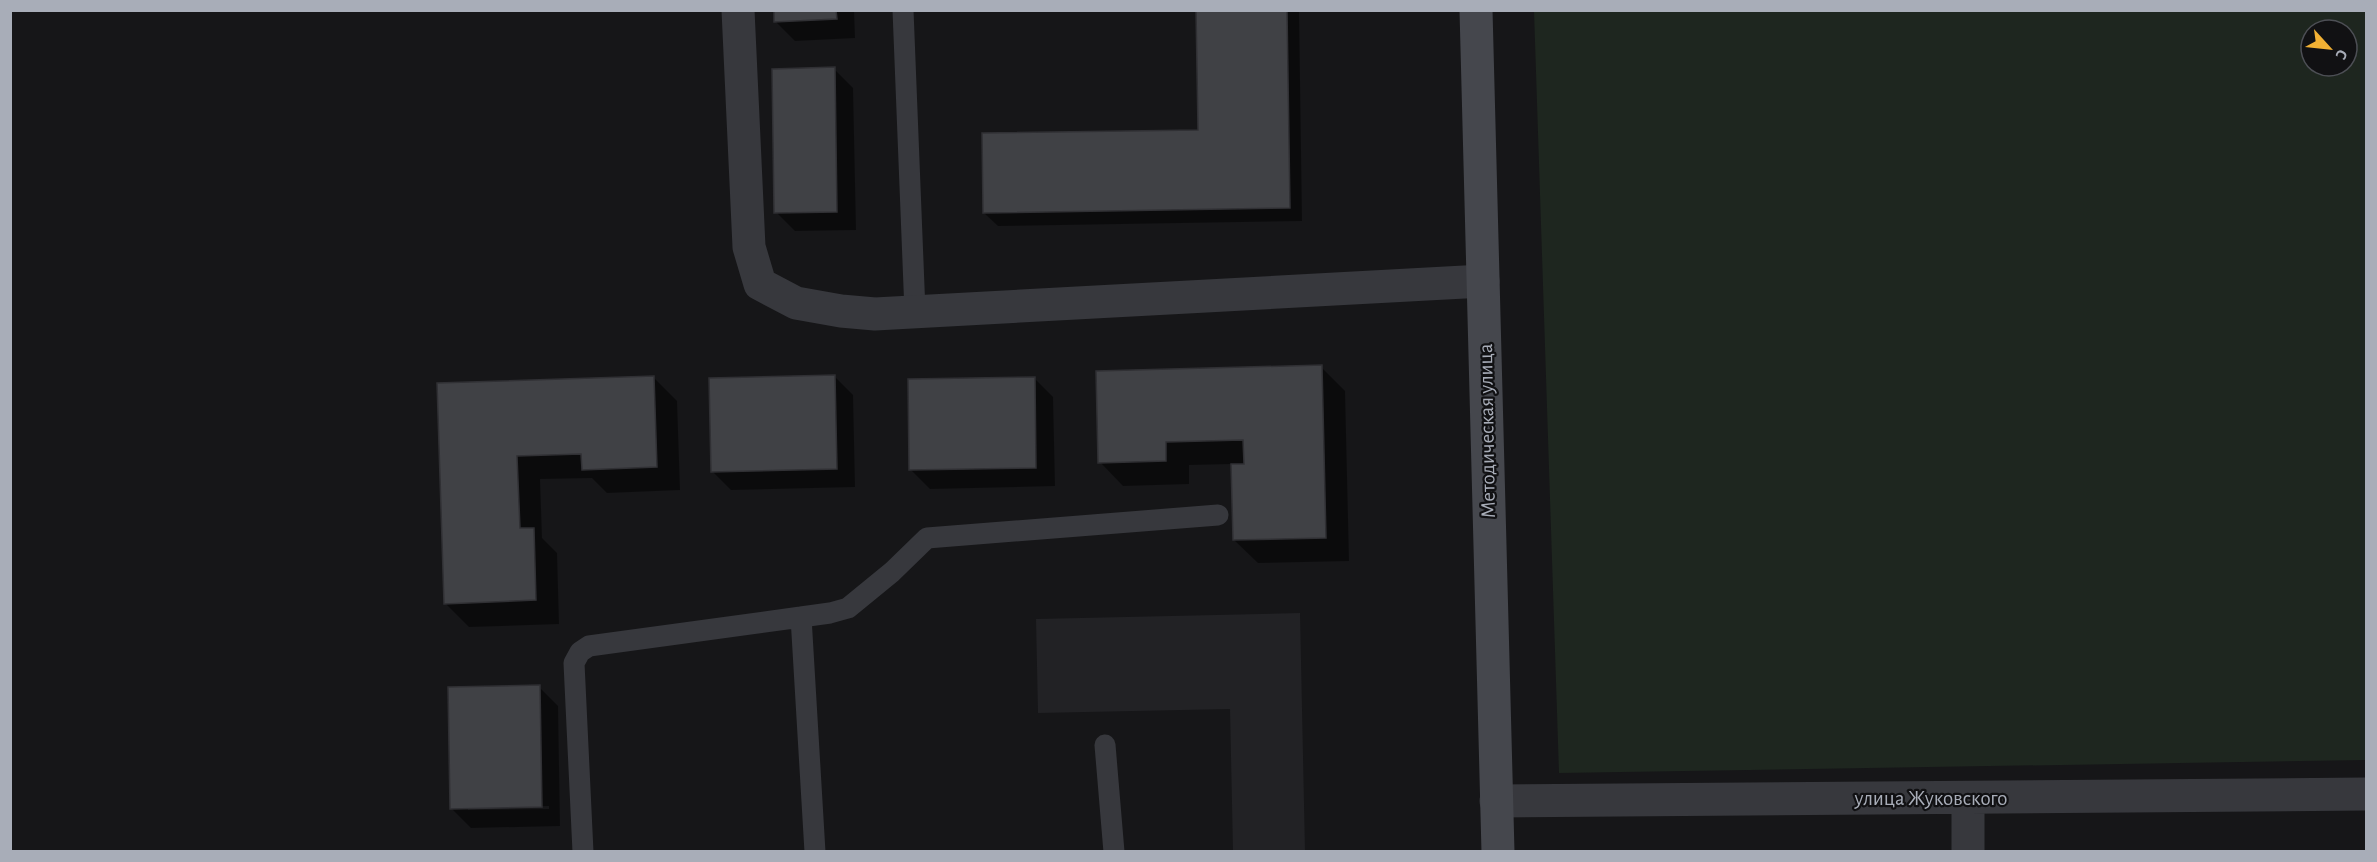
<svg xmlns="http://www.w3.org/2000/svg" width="2377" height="862" font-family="'Alegreya Sans',sans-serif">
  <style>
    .built { fill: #222225 }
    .green { fill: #1e261f; fill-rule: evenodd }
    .shadow { fill: #0007; fill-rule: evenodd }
    .building { fill: #404145; stroke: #303034; stroke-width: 1.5 }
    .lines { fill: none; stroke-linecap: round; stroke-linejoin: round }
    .lane { stroke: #37383d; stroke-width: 21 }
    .street { stroke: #37383d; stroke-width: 33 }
    .secondary { stroke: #45474d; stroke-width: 33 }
    .labels { text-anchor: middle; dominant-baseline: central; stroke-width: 4.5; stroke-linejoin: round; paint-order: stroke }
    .street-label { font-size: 21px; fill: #a8adb8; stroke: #111113 }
  </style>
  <rect width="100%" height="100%" fill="#161618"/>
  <path class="built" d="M1300,613L1305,851H1233L1230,709L1038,713L1036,619Z"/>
  <path class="green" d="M1534,11H2366V760L1559,773ZM2311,30H2347V66H2311Z"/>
  <path class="shadow" d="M775,10H854L855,38L795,41L776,22Z
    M1198,10H1299L1302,221L998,226L984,213L1199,132Z
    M834,69L853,88L856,230L795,231L776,212Z
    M1321,367L1345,391L1349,561L1258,563L1234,540L1232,464L1189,465V484L1123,486L1100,462Z
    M834,376L853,395L855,487L731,490L712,471Z
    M653,377L677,401L680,490L607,493L592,478L540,479L542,538L557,553L559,624L469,627L445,603L439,384Z
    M1034,378L1053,397L1055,486L930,489L911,470Z
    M539,687L558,706L560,826L471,828L452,809ZM549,806V809L468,810V807Z"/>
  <path class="building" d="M774,10H836L837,19L774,22Z
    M1196,10H1287L1290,208L983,213L982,133L1198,130Z
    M835,67L837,212L774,213L772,69Z
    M1322,365L1326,538L1233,540L1231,464H1244L1243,440L1166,442V461L1098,463L1096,371Z
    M835,375L837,469L711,472L709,378Z
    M654,376L657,467L582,470L581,454L517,456L520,528H534L536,600L444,604L437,383Z
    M1035,377L1036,468L909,470L908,379Z
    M540,685L542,807L450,809L448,687Z"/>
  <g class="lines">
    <path class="lane" d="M903,10L915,312
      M1105,745L1114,852
      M583,852L574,663L580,652L589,646L801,617
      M815,852L801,617L830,613L848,608L892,572L927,538L1218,515"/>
    <path class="street" d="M738,10L749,247L760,284L796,303L841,311L875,314L1483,281
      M1496,801L2366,794
      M1968,852V798"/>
    <path class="secondary" d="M1476,10L1498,852"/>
  </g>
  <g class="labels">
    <g class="street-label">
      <text transform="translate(1487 431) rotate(-91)">Методическая улица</text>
      <text x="1931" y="798">улица Жуковского</text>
    </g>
  </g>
  <rect width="2377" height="862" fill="none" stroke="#a8adb8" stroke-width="24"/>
  <g transform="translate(2329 48) rotate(117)"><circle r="28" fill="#111113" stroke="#4d4f55" stroke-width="1.5"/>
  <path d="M0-4.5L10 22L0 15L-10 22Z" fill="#f2b134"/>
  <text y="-9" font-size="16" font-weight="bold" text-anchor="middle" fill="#a8adb8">С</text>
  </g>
</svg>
